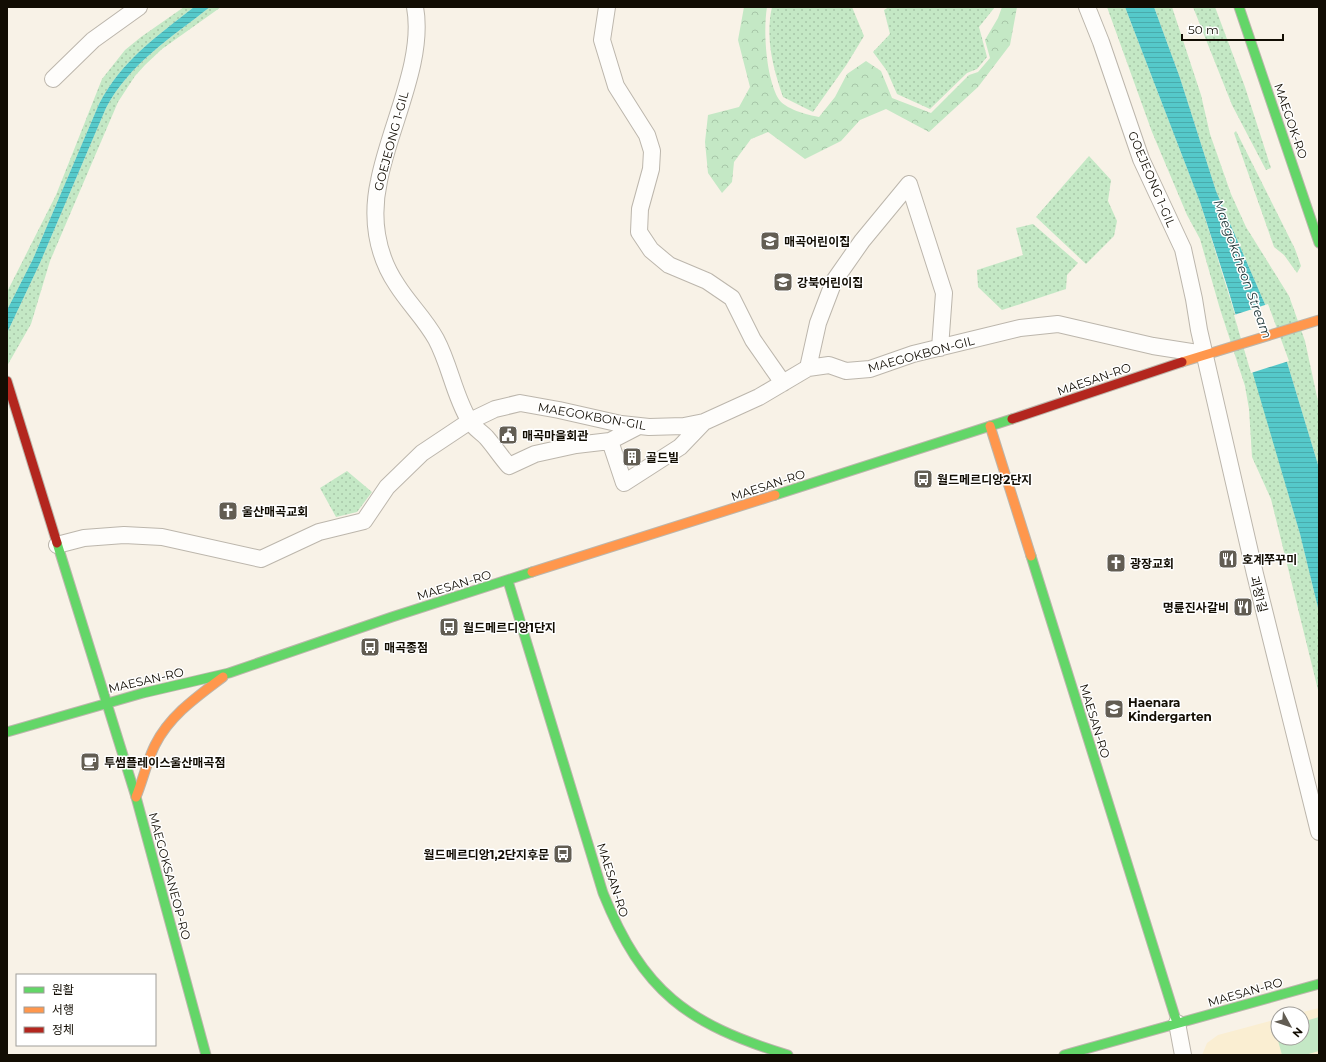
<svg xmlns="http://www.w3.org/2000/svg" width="1326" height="1062" font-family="Montserrat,'Noto Sans KR',sans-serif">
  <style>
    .built { fill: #faeed2 }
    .grass { fill: url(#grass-dots) }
    .forest { fill: url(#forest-crowns) }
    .green { fill: #c4e8c5 }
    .water { fill: url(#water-rules) }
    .pier { fill: #f8f2e7 }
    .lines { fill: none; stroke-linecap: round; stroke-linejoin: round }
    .street-casing { stroke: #bcb6ac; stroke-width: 18 }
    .fast-casing { stroke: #bcb6ac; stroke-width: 11 }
    .slow-casing { stroke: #bcb6ac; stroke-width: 11 }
    .jam-casing { stroke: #bcb6ac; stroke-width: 11 }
    .street { stroke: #fefdfb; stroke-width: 16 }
    .fast { stroke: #63d668; stroke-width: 9 }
    .slow { stroke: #ff974d; stroke-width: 9 }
    .jam { stroke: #b3261e; stroke-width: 9 }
    .labels { text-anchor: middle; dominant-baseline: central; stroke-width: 3; stroke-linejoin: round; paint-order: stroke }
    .street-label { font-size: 12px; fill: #120d03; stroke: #fff }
    .poi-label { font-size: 12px; font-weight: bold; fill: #120d03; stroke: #fff; text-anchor: start }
    .water-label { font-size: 13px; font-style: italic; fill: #21393a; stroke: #fff }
  </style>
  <defs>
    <pattern id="grass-dots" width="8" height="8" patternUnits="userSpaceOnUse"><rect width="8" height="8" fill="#c4e8c5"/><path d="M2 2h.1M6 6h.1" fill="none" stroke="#a7c6a8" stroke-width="1.8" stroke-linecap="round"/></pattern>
    <pattern id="forest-crowns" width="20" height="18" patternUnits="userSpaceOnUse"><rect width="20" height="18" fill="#c4e8c5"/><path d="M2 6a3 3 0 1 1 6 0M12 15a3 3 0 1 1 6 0" fill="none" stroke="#a7c6a8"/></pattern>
    <pattern id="water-rules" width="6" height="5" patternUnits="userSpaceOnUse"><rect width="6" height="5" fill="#55c9ca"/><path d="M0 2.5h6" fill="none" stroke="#49abac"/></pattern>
  </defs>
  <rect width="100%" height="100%" fill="#f8f2e7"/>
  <path class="built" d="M1319,1008V1055H1202L1207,1043L1218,1035L1278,1019V1038H1302V1014H1295Z"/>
  <path class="grass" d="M184,7H194C156,37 122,60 99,104L33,259L7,310V292L56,195L102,79L125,50L141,37Z
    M210,7H221L162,49L145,65L135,76L118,102L50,261L31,324L7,366V333L40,263L106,108C129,64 172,37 210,7Z
    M772,7H852L864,36L847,64L813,112L783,97C773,68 765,38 772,7Z
    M889,7H995L979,27L987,57L977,69L967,73L930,109L897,94L887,71L873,52L890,34L884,10Z
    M1107,7H1125L1200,202L1256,382L1300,534L1319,612V694L1271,499L1252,457L1249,409L1245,386L1220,309L1200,239L1187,215L1152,132Z
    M1154,7H1172L1201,95L1210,134L1231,194L1246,227L1289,296L1305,341L1319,406V468L1280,339L1216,191L1180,78Z
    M1193,7H1215L1245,87L1271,168L1266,170L1232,105Z
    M1236,131L1295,249L1301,266L1297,273L1284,255L1274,247L1234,133Z
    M1089,156L1111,180L1108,201L1117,221L1114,236L1086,264L1036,217Z
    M1033,224L1078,263L1067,275L1066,289L1002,310L978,287L977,270L1023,255L1016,228Z
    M347,471L372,492L357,512L336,517L320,488Z"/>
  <path class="forest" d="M744,7H767C763,31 766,76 778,98C784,109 808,115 819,117L835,97L847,74L866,61L881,71L892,98L931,113L969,75L978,72L990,58L985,40L998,18L1002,7H1017L1010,45L978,87L929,132L886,109L860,120L841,141L805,159L768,132L751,139L734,162L732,182L722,193L708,173L705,142L708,115L739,107L750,87L738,40Z"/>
  <path class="green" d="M1319,1017V1051L1305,1055H1282L1275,1030L1278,1029V1038H1302V1022Z"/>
  <path class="water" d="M194,7H210C172,37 129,64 106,108L40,263L7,333V310L33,259L99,104C122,60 156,37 194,7Z
    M1125,7H1154L1180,78L1216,191L1280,339L1319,468V612L1300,534L1228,289L1200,202Z"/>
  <path class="pier" d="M1268,304L1289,361L1251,373L1234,315Z"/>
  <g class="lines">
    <g class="street-casing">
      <path id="street" d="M415,7C425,61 389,127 379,181C371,217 376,254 397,285C409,304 425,319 436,339C450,365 454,395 469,420C473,427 481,432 486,437C494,446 501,457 509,466L535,454L576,445L610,441L639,426
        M607,7L602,40L616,86L647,135L652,151L651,169L640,209L639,232L651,250L669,265L707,281L732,298L753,340L783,383
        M1087,7L1101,42L1141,159L1183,249L1194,299L1199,330L1255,574L1319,832
        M53,79L93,40L139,7
        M909,184L944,293L940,348
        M808,368L818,323L834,281L862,241L909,184
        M610,441L624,483L680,447L704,422
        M57,545L84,538L124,535L162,537L261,559L319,532L364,521L387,487L422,453L470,421L495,409L520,403L559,410L621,424L649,427L684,426L704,422L759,397L808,368L829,365L846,371L870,369L913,354L1020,328L1058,324L1153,346L1204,354
        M1177,1023L1183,1055"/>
    </g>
    <g class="fast-casing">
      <path id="fast" d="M1239,7L1319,243
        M775,495L1012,419
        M57,543L136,797L206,1055
        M1031,556L1177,1023
        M508,581L603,893C643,992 687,1024 788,1055
        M7,732L143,693L229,673L392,617L532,572
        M1064,1055L1319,984"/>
    </g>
    <g class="slow-casing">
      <path id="slow" d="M1182,362L1319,320
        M990,426L1031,556
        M532,572L775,495
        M136,797C143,780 147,761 155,745C170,715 198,696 223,677"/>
    </g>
    <g class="jam-casing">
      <path id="jam" d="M7,381L57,543
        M1012,419L1182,362"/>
    </g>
    <use href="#street" class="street"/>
    <use href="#fast" class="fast"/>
    <use href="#slow" class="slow"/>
    <use href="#jam" class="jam"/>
  </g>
  <defs>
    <g id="school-square" transform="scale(1)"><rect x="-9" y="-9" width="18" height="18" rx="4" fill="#625d53" stroke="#fff"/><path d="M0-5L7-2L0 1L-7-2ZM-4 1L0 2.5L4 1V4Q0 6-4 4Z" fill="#fff"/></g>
    <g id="civic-square" transform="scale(1)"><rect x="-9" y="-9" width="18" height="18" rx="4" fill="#625d53" stroke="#fff"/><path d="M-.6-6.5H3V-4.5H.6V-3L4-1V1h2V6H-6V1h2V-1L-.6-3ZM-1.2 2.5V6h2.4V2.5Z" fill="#fff"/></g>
    <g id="building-square" transform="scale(1)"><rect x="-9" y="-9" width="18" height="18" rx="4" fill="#625d53" stroke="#fff"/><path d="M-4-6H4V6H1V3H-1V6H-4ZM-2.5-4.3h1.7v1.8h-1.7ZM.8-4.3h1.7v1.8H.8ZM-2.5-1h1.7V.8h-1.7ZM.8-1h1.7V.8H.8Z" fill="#fff"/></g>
    <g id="bus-square" transform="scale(1)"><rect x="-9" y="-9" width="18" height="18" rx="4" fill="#625d53" stroke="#fff"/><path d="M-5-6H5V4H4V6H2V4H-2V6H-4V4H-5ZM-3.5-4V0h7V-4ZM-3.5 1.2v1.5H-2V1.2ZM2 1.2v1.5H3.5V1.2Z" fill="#fff"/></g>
    <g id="church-square" transform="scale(1)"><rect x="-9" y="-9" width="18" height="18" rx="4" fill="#625d53" stroke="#fff"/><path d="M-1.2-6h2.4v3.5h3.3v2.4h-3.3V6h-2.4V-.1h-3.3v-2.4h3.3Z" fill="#fff"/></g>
    <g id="restaurant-square" transform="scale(1)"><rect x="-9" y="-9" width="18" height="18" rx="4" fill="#625d53" stroke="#fff"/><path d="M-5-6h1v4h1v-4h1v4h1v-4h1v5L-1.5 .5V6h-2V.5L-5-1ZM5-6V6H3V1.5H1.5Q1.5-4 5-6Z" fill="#fff"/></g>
    <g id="cafe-square" transform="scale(1)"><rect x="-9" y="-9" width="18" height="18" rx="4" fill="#625d53" stroke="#fff"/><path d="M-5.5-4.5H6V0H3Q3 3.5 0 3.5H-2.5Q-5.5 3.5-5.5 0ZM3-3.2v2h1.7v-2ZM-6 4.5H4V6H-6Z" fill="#fff"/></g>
  </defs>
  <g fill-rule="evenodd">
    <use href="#school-square" x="770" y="241"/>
    <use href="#school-square" x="783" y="282"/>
    <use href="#civic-square" x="508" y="435"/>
    <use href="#building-square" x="632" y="457"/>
    <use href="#bus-square" x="923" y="479"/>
    <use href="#church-square" x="228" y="511"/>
    <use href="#restaurant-square" x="1228" y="559"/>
    <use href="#church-square" x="1116" y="563"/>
    <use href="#restaurant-square" x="1243" y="607"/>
    <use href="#bus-square" x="449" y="627"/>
    <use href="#bus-square" x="370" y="647"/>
    <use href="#school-square" x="1114" y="709"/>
    <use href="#cafe-square" x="90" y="762"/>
    <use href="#bus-square" x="563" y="854"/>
  </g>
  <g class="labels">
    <g class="street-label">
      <text transform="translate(1291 121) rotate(71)">MAEGOK-RO</text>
      <text transform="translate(391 141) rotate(-75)">GOEJEONG 1-GIL</text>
      <text transform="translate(1152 179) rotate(67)">GOEJEONG 1-GIL</text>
      <text transform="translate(921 354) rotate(-15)">MAEGOKBON-GIL</text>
      <text transform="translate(1094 379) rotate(-19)">MAESAN-RO</text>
      <text transform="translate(592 416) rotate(10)">MAEGOKBON-GIL</text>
      <text transform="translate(768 485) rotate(-18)">MAESAN-RO</text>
      <text transform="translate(454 585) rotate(-17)">MAESAN-RO</text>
      <text transform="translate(1259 594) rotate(76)">괴정1길</text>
      <text transform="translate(146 680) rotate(-13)">MAESAN-RO</text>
      <text transform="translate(1095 721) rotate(73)">MAESAN-RO</text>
      <text transform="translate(170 876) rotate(75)">MAEGOKSANEOP-RO</text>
      <text transform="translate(613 880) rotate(72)">MAESAN-RO</text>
      <text transform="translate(1245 992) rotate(-16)">MAESAN-RO</text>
    </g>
    <g class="poi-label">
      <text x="784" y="241">매곡어린이집</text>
      <text x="797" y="282">강북어린이집</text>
      <text x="522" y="435">매곡마을회관</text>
      <text x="646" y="457">골드빌</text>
      <text x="937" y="479">월드메르디앙2단지</text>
      <text x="242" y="511">울산매곡교회</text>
      <text x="1242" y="559">호계쭈꾸미</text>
      <text x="1130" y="563">광장교회</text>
      <text x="1229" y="607" text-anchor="end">명륜진사갈비</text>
      <text x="463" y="627">월드메르디앙1단지</text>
      <text x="384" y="647">매곡종점</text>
      <text x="1128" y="702">Haenara<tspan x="1128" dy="14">Kindergarten</tspan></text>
      <text x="104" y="762">투썸플레이스울산매곡점</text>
      <text x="549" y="854" text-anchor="end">월드메르디앙1,2단지후문</text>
    </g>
    <g class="water-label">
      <text transform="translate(1243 269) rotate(70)">Maegokcheon Stream</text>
    </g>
  </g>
  <rect width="1326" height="1062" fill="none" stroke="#120d03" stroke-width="16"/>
  <rect x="16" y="974" width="140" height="72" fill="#ffffff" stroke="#a09e9a"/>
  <rect x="24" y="987" width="20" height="6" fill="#63d668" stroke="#a09e9a"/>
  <text x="52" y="994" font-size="12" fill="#120d03">원활</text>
  <rect x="24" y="1007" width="20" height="6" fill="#ff974d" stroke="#a09e9a"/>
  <text x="52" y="1014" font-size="12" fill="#120d03">서행</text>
  <rect x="24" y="1027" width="20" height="6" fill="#b3261e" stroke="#a09e9a"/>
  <text x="52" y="1034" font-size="12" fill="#120d03">정체</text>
  <g transform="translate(1290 1026) rotate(130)"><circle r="19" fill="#ffffff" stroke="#a09e9a"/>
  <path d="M0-3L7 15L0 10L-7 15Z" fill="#625d53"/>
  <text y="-6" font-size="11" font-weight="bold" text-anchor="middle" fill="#120d03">N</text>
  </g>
  <path d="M1182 34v6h101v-6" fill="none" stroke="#120d03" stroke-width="2"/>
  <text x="1188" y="34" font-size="12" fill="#120d03" stroke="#ffffff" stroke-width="3" paint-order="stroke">50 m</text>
</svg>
